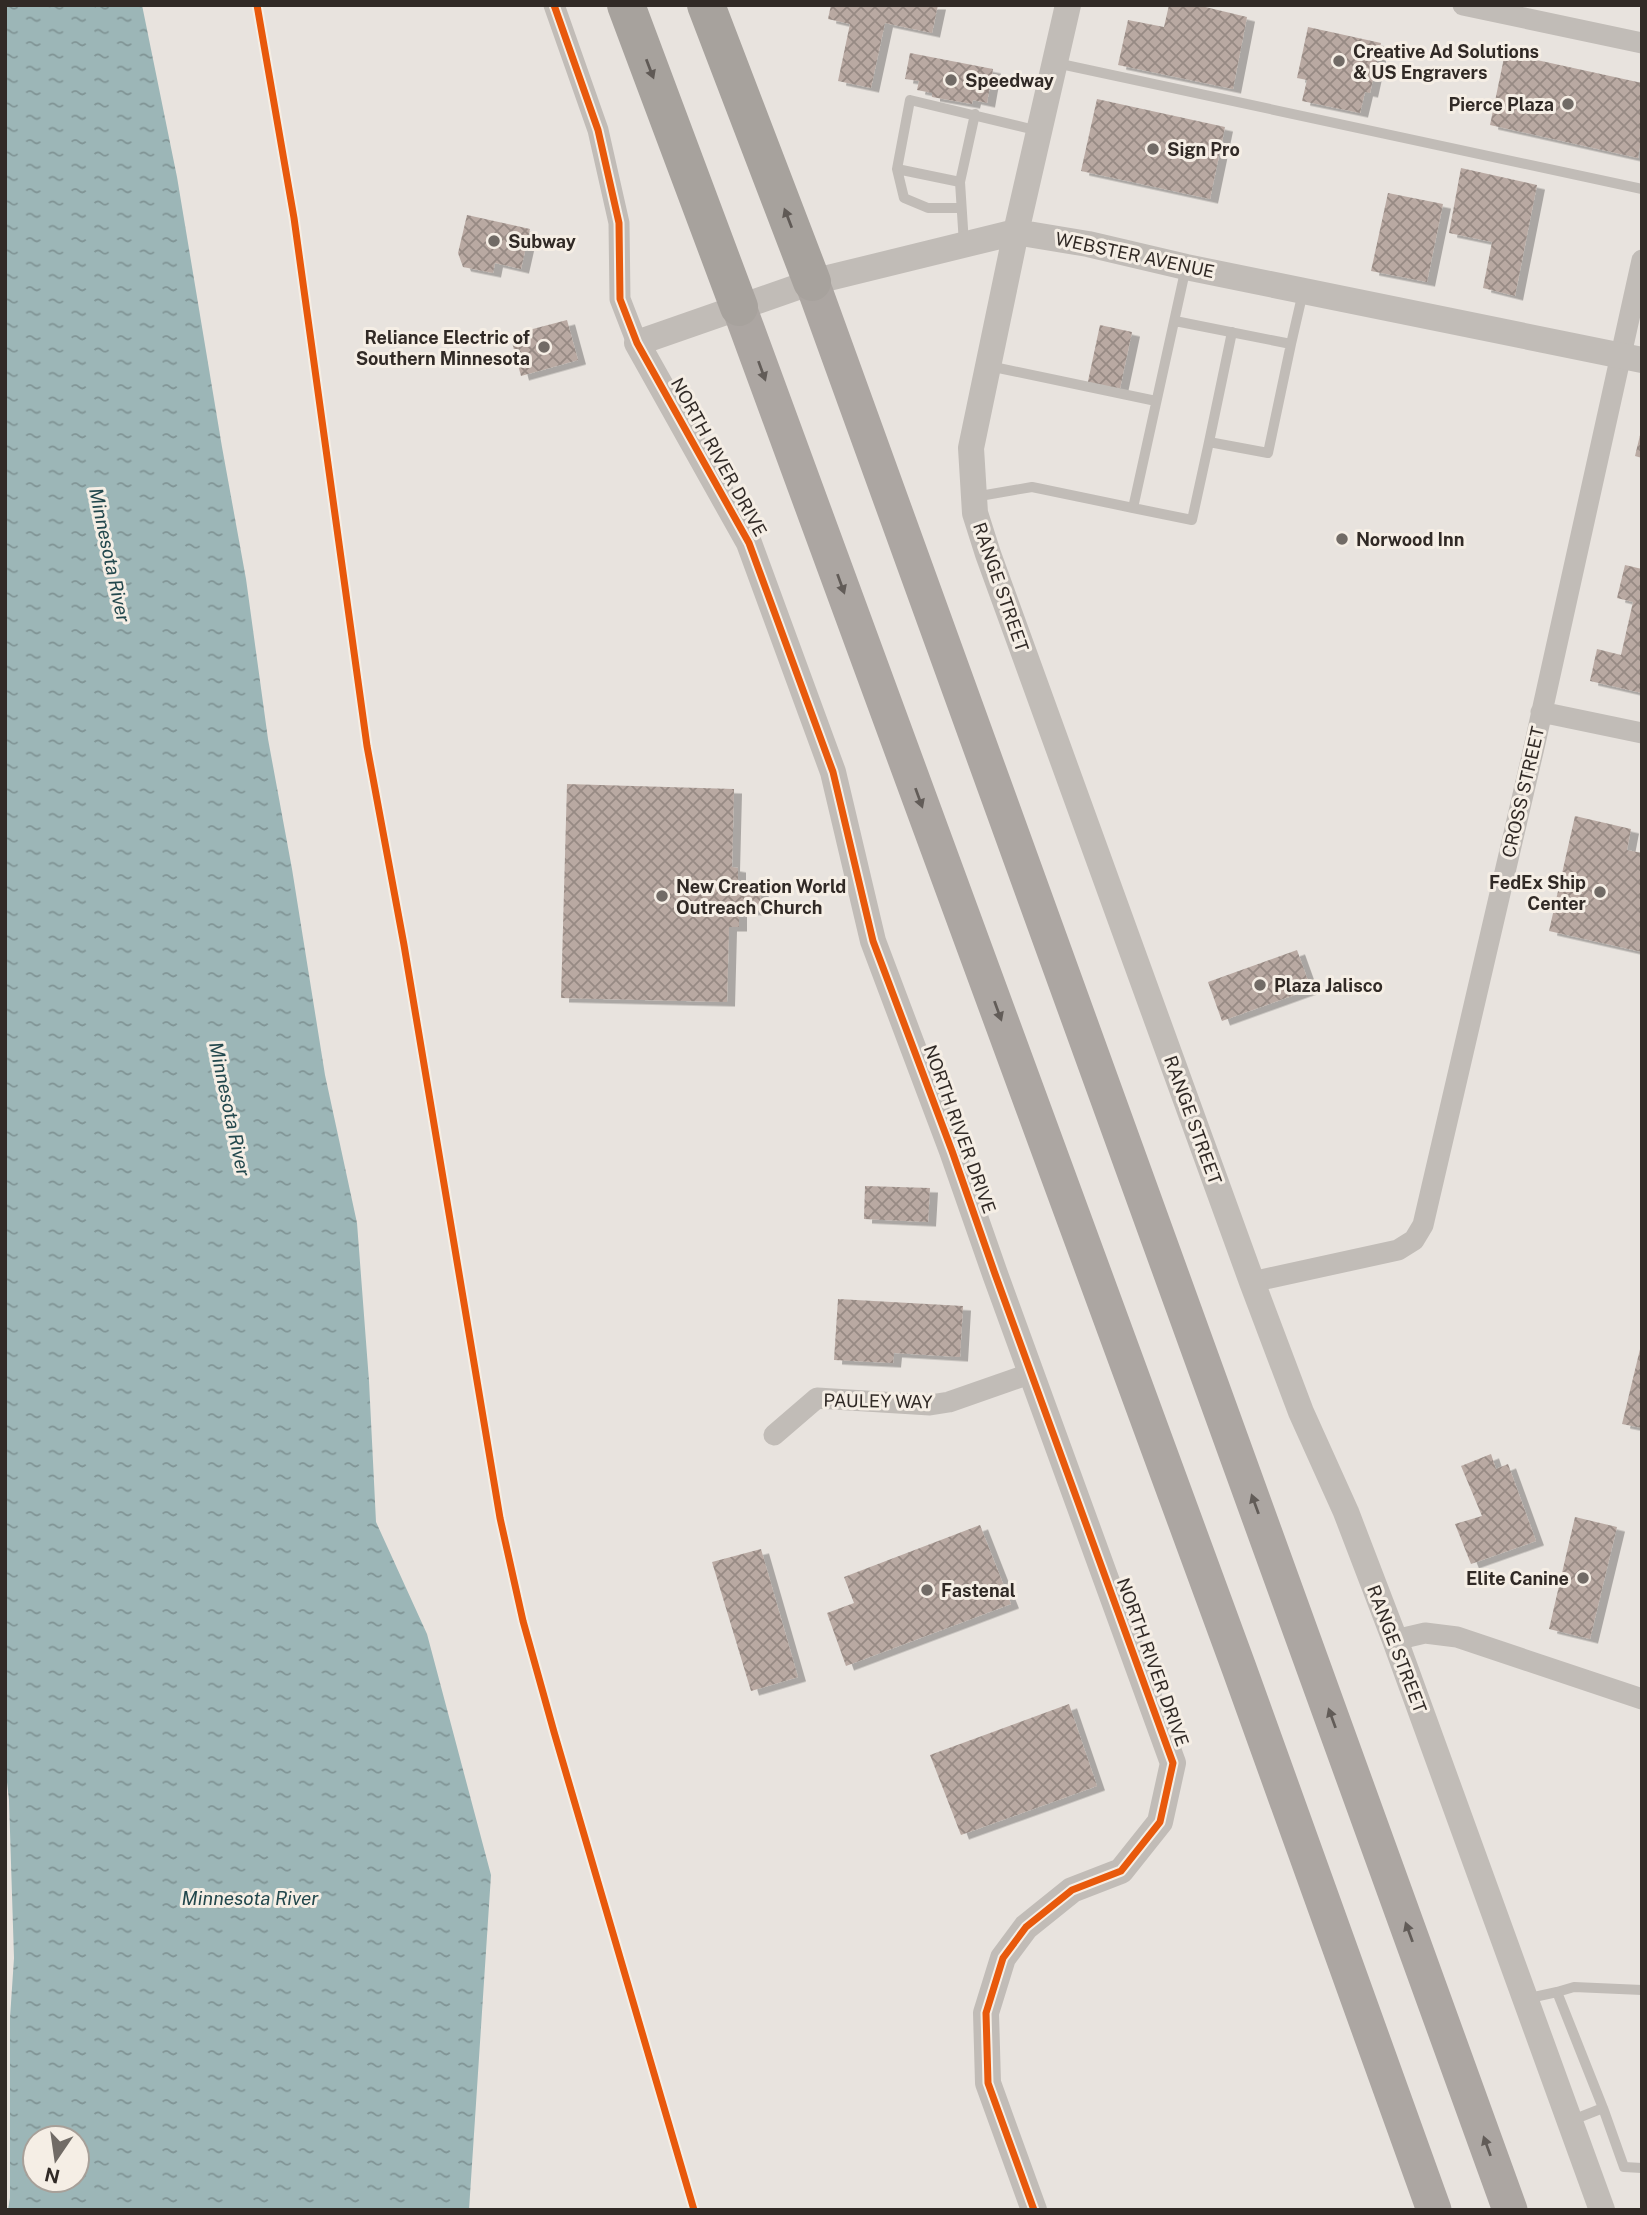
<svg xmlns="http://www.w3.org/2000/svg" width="1647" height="2215" font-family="'Public Sans',sans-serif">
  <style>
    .water { fill: url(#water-ripples); fill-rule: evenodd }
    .building { fill: url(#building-cross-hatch); filter: url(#shadow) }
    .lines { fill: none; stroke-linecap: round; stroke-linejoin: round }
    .service { stroke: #c1bcb7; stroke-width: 10 }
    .minor { stroke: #c1bcb7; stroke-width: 21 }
    .tertiary { stroke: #c1bcb7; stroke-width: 26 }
    .trunk { stroke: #aca6a2; stroke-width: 35 }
    .motorway { stroke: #a7a29d; stroke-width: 38 }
    .cycleway-casing { stroke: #f5eee5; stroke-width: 11 }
    .cycleway { stroke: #e8590c; stroke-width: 7 }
    .oneway { fill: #605a56 }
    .oneway2 { fill: #625c58 }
    .poi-dot { fill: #716b66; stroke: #f5eee5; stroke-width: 2.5 }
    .labels { text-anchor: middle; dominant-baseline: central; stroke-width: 6; stroke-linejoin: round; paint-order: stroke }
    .poi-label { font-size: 18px; font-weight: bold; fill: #312a26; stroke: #f5eee5; text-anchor: start }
    .street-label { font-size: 18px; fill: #312a26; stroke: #f5eee5 }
    .water-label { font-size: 19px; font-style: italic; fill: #22474c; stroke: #f5eee5 }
  </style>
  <defs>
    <pattern id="water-ripples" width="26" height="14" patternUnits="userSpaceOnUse" patternTransform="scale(1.75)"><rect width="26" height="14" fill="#9cb6b7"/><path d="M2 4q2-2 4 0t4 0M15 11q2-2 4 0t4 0" fill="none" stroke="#809495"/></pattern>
    <pattern id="building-cross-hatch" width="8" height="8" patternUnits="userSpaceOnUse" patternTransform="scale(1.75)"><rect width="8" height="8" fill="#b9a9a2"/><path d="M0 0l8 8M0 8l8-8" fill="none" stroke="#978a84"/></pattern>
    <filter id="shadow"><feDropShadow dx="8" dy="4.5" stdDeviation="0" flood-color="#0004"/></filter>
  </defs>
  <rect width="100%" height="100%" fill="#e8e3de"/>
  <path class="water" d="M5,5H142L177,177L222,447L246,579L268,739L292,869L325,1075L357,1223L369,1381L376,1522L427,1634L491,1875L469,2210H8L10,2198V2018L14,1958L9,1800L5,1764ZM35,2138H77V2180H35Z"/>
  <path class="building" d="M831,5H938L932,33L885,23L871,88L838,81L850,24L828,19Z
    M1169,5H1197L1247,17L1233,89L1118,65L1128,20L1164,27Z
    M1308,27L1381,43L1370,93L1365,92L1360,113L1302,101L1307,80L1297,78Z
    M910,53L993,69L987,103L973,100L972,104L932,97V93L917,90L919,81L905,79Z
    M1505,53L1642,83V136L1638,158L1490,125Z
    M1097,99L1225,127L1210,199L1081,171Z
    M1461,168L1537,185L1515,296L1483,288L1492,242L1449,233Z
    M1388,193L1443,204L1427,282L1371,271Z
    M467,215L530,229L521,269L495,263L493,273L463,267L458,253Z
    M567,320L578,360L521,376L510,335Z
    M1100,325L1132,332L1119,393L1087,386Z
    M1641,431H1642V458L1635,456Z
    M1625,565L1642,569V693L1590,681L1597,649L1621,655L1633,602L1617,598Z
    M567,784L734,789L732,867L738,868V881L761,882L760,911L739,910V927H729L727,1002L561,998Z
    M1575,816L1631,829L1627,850L1642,853V952L1549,931Z
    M1297,950L1311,989L1222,1021L1208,982Z
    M865,1186L930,1188L928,1222L864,1219Z
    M838,1299L963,1306L960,1357L894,1353L893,1363L834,1360Z
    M1641,1345H1642V1428L1622,1424Z
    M1491,1454L1496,1469L1508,1464L1536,1541L1471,1564L1455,1524L1482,1516L1461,1466Z
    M1575,1517L1617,1527L1590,1639L1549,1629Z
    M980,1525L1011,1604L846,1666L827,1613L854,1603L844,1577Z
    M761,1549L798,1677L751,1691L712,1562Z
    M1069,1704L1097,1786L961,1835L930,1755Z"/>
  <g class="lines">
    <path class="service" d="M1056,63L1642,189
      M897,169L904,198L928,208H960
      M960,182L975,114
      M964,244L960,182L897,169L910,100L1039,131
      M1175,321L1291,344L1268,453L1209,442L1232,332
      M1291,344L1303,292
      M989,366L1156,401
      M974,497L1032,487L1133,508L1186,267
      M1133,508L1192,520L1209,442
      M1525,1999L1557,1992
      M1603,2108L1557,1992L1574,1987L1642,1990
      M1570,2121L1603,2108L1624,2167L1642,2168"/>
    <path class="minor" d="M554,5L598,130L619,223L620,299L637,343
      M1463,5L1642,43
      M1541,712L1642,733
      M1252,1282L1398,1250L1414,1240L1423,1225L1535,743L1642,260
      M774,1435L817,1398L930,1405L949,1402L1032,1373
      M1395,1640L1425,1633L1457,1637L1642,1699"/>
    <path class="tertiary" d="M1068,5L1016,232L971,448L975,513L988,554L1252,1282L1301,1412L1346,1512L1395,1640L1602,2210
      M1034,2210L988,2083L986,2013L1003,1958L1026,1927L1072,1890L1121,1871L1160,1822L1173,1763L995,1274L952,1151L873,941L833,772L749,543L637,343L812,282L1016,232L1088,244L1186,267L1642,360"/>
    <path class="trunk" d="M812,282L1510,2210
      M739,307L1239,1668L1434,2210"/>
    <path class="motorway" d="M626,5L739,307
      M706,5L812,282"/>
    <g class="cycleway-casing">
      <path id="cycleway" d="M257,5L294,218L367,746L404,945L500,1518L523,1621L554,1732L694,2210
        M554,5L598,130L619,223L620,299L637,343L749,543L833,772L873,941L952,1151L995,1274L1173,1763L1160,1822L1121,1871L1072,1890L1026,1927L1003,1958L986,2013L988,2083L1034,2210"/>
    </g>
    <use href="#cycleway" class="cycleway"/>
  </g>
  <defs><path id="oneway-solid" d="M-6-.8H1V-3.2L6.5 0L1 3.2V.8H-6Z" transform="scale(1.75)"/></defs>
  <g class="oneway">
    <use href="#oneway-solid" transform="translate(650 69) rotate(69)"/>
    <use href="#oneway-solid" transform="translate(788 218) rotate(-111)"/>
  </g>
  <g class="oneway2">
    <use href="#oneway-solid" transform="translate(762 371) rotate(70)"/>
    <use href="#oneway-solid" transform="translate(841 584) rotate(70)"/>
    <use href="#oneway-solid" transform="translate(919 798) rotate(70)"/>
    <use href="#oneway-solid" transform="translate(998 1011) rotate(70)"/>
    <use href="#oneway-solid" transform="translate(1255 1504) rotate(-110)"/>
    <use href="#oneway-solid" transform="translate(1332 1718) rotate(-110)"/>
    <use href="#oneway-solid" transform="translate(1409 1932) rotate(-110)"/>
    <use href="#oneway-solid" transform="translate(1487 2146) rotate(-110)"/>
  </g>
  <g class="poi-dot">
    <circle cx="1339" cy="61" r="7"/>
    <circle cx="951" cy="80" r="7"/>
    <circle cx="1568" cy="104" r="7"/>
    <circle cx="1153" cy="149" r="7"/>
    <circle cx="494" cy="241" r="7"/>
    <circle cx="544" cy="347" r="7"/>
    <circle cx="1342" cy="539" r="7"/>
    <circle cx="1600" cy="892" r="7"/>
    <circle cx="662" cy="896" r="7"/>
    <circle cx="1260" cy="985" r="7"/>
    <circle cx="1583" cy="1578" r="7"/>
    <circle cx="927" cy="1590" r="7"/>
  </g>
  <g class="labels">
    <g class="poi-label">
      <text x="1353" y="51">Creative Ad Solutions<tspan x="1353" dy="21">&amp; US Engravers</tspan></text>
      <text x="965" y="80">Speedway</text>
      <text x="1554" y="104" text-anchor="end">Pierce Plaza</text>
      <text x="1167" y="149">Sign Pro</text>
      <text x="508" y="241">Subway</text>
      <text x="530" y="337" text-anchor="end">Reliance Electric of<tspan x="530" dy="21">Southern Minnesota</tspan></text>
      <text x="1356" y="539">Norwood Inn</text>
      <text x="1586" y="882" text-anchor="end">FedEx Ship<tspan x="1586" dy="21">Center</tspan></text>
      <text x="676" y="886">New Creation World<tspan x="676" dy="21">Outreach Church</tspan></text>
      <text x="1274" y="985">Plaza Jalisco</text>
      <text x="1569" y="1578" text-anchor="end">Elite Canine</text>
      <text x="941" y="1590">Fastenal</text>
    </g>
    <g class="street-label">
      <text transform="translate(1135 255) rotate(12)">WEBSTER AVENUE</text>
      <text transform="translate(719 457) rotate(61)">NORTH RIVER DRIVE</text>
      <text transform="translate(1001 587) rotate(71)">RANGE STREET</text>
      <text transform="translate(1523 792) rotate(-77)">CROSS STREET</text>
      <text transform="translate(1193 1120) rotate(70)">RANGE STREET</text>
      <text transform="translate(960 1129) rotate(70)">NORTH RIVER DRIVE</text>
      <text transform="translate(878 1401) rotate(1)">PAULEY WAY</text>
      <text transform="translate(1397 1649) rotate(69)">RANGE STREET</text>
      <text transform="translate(1153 1662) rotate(70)">NORTH RIVER DRIVE</text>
    </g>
    <g class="water-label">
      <text transform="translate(110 555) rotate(78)">Minnesota River</text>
      <text transform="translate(230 1109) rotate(78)">Minnesota River</text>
      <text x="250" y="1898">Minnesota River</text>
    </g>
  </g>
  <rect width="1647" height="2215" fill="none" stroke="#312a26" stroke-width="14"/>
  <g transform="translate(56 2159) rotate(193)"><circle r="33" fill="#f5eee5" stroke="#a7a099" stroke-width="2"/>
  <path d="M0-5L12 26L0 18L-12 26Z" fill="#716b66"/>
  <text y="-10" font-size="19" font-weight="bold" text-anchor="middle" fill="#312a26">N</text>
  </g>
</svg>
